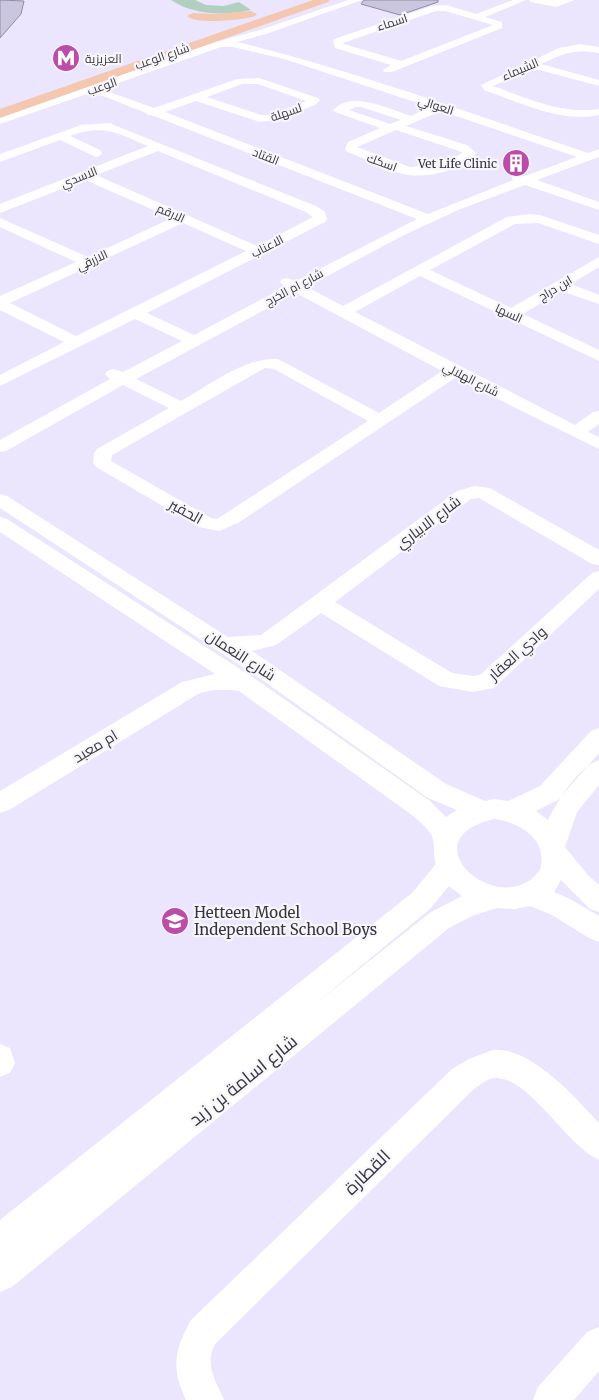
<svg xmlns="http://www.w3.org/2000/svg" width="599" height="1400" font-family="Merriweather,Cairo,serif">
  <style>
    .green { fill: #b2d0c1 }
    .building { fill: #cac6df; stroke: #8f8ca3 }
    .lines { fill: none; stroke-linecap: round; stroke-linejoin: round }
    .minor { fill: #fff; fill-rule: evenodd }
    .major { fill: #f4c7b0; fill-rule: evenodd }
    .labels { text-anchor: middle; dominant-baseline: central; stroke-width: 4.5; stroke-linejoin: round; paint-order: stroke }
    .far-street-label { font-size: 12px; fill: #37343e; stroke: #f7f6fb }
    .far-poi-label { font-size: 12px; fill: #37343e; stroke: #f7f6fb; text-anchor: start }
    .street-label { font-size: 15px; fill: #37343e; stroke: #f7f6fb }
    .poi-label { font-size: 15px; fill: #37343e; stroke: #f7f6fb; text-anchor: start }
    .near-street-label { font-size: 18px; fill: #37343e; stroke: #f7f6fb }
  </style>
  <rect width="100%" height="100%" fill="#ebe5fe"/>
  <path class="green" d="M171,0H195L206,5L224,6L239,2L251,10C225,16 193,15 171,0Z"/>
  <path class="building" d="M0,0L24,1L21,14L0,38Z
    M364,0H438V2L400,15L361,4Z"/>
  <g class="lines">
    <path class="minor" d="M348,0H362L266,34L237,42C357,71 472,114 588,153L599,149V157L537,180L599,202V210L525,185L458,210L402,236L307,287L343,306L507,217L530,214L540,215L599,235V244L538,223L515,224L430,270L511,308L599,257V267L571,284L599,295V304L561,291L523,314L599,350V361L420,276L355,312L575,425L593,412L599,411V424L588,432L599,437V449L455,378L238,523L219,531L199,527L96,467L93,463L94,453L97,449L169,408L123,385L6,451L0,452V440L110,379L105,374L107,371L113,369L123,372L182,341L135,319L0,386V375L64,342L0,310V296L76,262L0,227V218L88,257L172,218L85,180L0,213V204L148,146C116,133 105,124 70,136L100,150L102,153L100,156L96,157L60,140L0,162V154L81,125L109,123L316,206L325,212L327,219L325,222L147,313L194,335L285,287L280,282L282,279L287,278L296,281L417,219L154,116L148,115L146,113L103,96L87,94L0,124V117L216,42L260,30ZM221,47H233L284,59L430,107L411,116C388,109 353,90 333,110L335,112L380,128L348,142L345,149L347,152C364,158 391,172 408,175C428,178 464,170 476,153L467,145L406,126L441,111L577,157L525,176L514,175L512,178L513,180L428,214L165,112L196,101L260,122L277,120L315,105L320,100L318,98L259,78L237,79L154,108L101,89ZM242,84H258L306,101L271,115H261L207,97ZM356,107H361L401,120L390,124L349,110ZM396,130L459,151L463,153L439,164L410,167L357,147ZM158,151L306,212L313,217L257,246L96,175ZM183,223L246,251L76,336L10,303ZM296,293L442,371L379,413L278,359C244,357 210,385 181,401L136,379ZM265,368L274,369L368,421L217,519L211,518L111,461L112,455Z
      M513,0H526L485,17L502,22V28L392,72H384L383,70L391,65L335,48L333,41L334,39L432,6L446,5L476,14ZM436,11H445L493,25L401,61L344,44L343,43Z
      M529,0H575L556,7L531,2Z
      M580,44L599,47V53C572,49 565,53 541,64L599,80V86L532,68L493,86C527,98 562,115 599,109V115C560,123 521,103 484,90L481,85L559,48Z
      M474,486L490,488L599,550V565L592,564L479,498L471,499L335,602L452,673L473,676L480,675L592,573L599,571V589L494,688L473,692L439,686L321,613L276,645L252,651L446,784L485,801L494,799L508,801L540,786L591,731L599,728V753L558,800L536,811L548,820C557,801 579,766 599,760V785L577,812L565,847L588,875L599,885V912L590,909L561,880L554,892L570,899L599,916V942L589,938L552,915L530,906L515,909L497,908L472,916L449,928L12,1287L0,1292V1220L412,893L436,864C433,855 435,849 433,840C432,831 419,821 412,815L239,691C225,689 211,689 198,694L9,810L0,813V791L182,682L215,674L0,532V517L7,519L254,678L430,801L446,817L457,810L428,798L261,679L0,508V494L7,496L228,637L261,635L457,491ZM494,819C520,822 549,840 540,870C502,923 404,840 494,819ZM449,886L462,896L431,912L315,1004L430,909Z
      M0,1044L10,1048L15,1063L10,1073L0,1077Z
      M493,1050C532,1047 575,1098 599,1123V1160C568,1147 532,1081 498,1078C489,1077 481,1084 474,1089L215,1344C204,1365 216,1381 224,1400H186C171,1368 174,1351 191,1320L452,1069L469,1059Z
      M599,1327V1371L574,1400H533L538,1387L587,1332Z"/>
    <path class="major" d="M313,0H330L328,2L0,118V109Z
      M251,11L257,14L255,16C243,20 196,25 187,16L193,13L214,14Z"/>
  </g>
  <defs>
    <g id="metro-disc" transform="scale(1.4375)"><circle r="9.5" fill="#bb4ca9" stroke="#f7f6fb"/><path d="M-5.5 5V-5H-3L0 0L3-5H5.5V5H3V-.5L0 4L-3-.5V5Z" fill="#fff"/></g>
    <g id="building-disc" transform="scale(1.4375)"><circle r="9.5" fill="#bb4ca9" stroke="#f7f6fb"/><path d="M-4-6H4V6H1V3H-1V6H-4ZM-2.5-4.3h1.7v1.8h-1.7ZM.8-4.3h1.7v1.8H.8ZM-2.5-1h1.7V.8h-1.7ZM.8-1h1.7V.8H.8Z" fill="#fff"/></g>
    <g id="school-disc" transform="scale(1.4375)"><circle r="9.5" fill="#bb4ca9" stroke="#f7f6fb"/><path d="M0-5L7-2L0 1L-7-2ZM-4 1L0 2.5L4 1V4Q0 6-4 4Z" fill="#fff"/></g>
  </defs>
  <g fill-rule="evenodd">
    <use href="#metro-disc" x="66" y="58"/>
    <use href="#building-disc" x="516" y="163"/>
    <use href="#school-disc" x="175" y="921"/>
  </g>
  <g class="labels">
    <g class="far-street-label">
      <text transform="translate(392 22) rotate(-18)">اسماء</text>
      <text transform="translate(162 56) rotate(-19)">شارع الوعب</text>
      <text transform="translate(520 69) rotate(-23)">الشيماء</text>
      <text transform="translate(102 86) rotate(-19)">الوعب</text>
      <text transform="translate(436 105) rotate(18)">العوالي</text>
      <text transform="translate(286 112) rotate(-19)">لسهلة</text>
      <text transform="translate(266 156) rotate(21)">القتاد</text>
      <text transform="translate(382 162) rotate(20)">اسكك</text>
      <text transform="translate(79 177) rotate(-22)">الاسدي</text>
      <text transform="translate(171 213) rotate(24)">الارقم</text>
      <text transform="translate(267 246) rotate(-27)">الاعناب</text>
      <text transform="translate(92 260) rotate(-25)">الازرقي</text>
      <text transform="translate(294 287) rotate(-28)">شارع ام الخرج</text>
      <text transform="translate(555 288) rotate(-31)">ابن دراج</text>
      <text transform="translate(509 313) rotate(25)">السها</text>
      <text transform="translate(471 379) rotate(27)">شارع الهلالي</text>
    </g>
    <g class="far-poi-label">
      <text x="85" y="58">العزيزية</text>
      <text x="497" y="163" text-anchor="end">Vet Life Clinic</text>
    </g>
    <g class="street-label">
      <text transform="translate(186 511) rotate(29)">الحفير</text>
      <text transform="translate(428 522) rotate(-37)">شارع الابياري</text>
      <text transform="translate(517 653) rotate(-42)">وادي العقار</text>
      <text transform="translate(241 655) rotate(33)">شارع النعمان</text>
      <text transform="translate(95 746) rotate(-31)">ام معبد</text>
    </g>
    <g class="poi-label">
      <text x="194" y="912">Hetteen Model<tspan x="194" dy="17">Independent School Boys</tspan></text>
    </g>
    <g class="near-street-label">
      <text transform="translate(243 1080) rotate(-39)">شارع اسامة بن زيد</text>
      <text transform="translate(367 1172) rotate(-44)">القطارة</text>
    </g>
  </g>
</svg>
